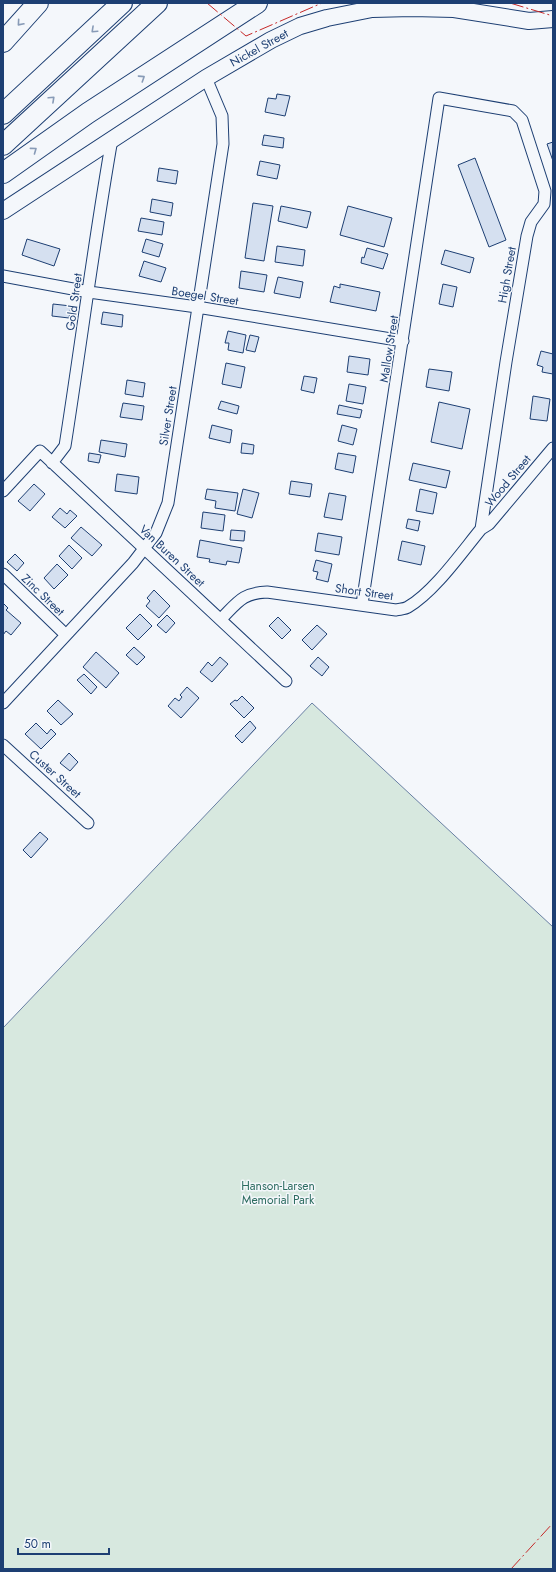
<svg xmlns="http://www.w3.org/2000/svg" width="556" height="1572" font-family="Jost,sans-serif">
  <style>
    .green { fill: #d7e8df; stroke: #687fa3 }
    .building { fill: #d5e0f0; stroke: #1d3f73 }
    .lines { fill: none; stroke-linecap: round; stroke-linejoin: round }
    .street-casing { stroke: #1d3f73; stroke-width: 13 }
    .secondary-casing { stroke: #1d3f73; stroke-width: 18 }
    .highway-casing { stroke: #1d3f73; stroke-width: 22 }
    .street { stroke: #f4f7fb; stroke-width: 11 }
    .secondary { stroke: #f4f7fb; stroke-width: 16 }
    .highway { stroke: #f4f7fb; stroke-width: 20 }
    .power { stroke: #c62828; stroke-width: 1; stroke-dasharray: 14 3 2 3; stroke-linecap: butt }
    .oneway { stroke: #889bb7 }
    .labels { text-anchor: middle; dominant-baseline: central; stroke-width: 3; stroke-linejoin: round; paint-order: stroke }
    .street-label { font-size: 12px; fill: #1d3f73; stroke: #f4f7fb }
    .park-label { font-size: 12px; fill: #2c6c60; stroke: #f4f7fb }
  </style>
  <rect width="100%" height="100%" fill="#f4f7fb"/>
  <path class="green" d="M312,703L553,927V1569H3V1028Z"/>
  <path class="building" d="M277,94L290,96L285,116L265,112L268,98L276,99Z
    M264,135L284,138L283,148L262,145Z
    M553,142V161L547,144Z
    M475,158L506,240L489,247L458,165Z
    M260,161L280,165L277,179L257,175Z
    M159,168L178,171L176,184L157,181Z
    M152,199L173,203L171,216L150,212Z
    M253,203L273,206L264,261L245,258Z
    M281,206L311,212L307,228L278,221Z
    M348,206L392,218L384,247L340,235Z
    M141,218L164,222L162,235L138,231Z
    M27,239L60,249L54,266L22,255Z
    M146,239L163,244L159,257L142,252Z
    M277,246L305,250L303,266L275,262Z
    M367,248L388,254L383,269L361,263L362,257L364,258Z
    M445,250L474,258L470,273L441,264Z
    M144,261L166,268L161,282L139,276Z
    M241,271L267,275L264,292L239,288Z
    M278,277L303,282L300,298L274,293Z
    M340,284L380,292L376,311L330,302L334,286L340,288Z
    M443,284L457,287L453,307L439,304Z
    M53,304L71,306L69,318L52,316Z
    M103,312L123,315L122,327L101,324Z
    M228,331L246,335L243,353L228,350L229,343H225Z
    M250,335L259,337L255,352L246,350Z
    M541,351L553,354V374L542,372L543,367L537,365Z
    M349,356L370,359L368,375L347,372Z
    M226,363L245,367L241,388L222,384Z
    M429,369L452,372L449,391L426,387Z
    M304,376L317,378L314,393L301,390Z
    M127,380L145,383L143,397L125,394Z
    M349,384L366,387L363,404L346,401Z
    M533,396L550,399L547,421L530,419Z
    M221,401L239,406L237,414L218,409Z
    M439,402L470,409L462,449L431,442Z
    M123,403L144,406L142,420L120,417Z
    M339,405L362,410L360,418L337,414Z
    M212,425L232,430L230,443L209,438Z
    M342,425L357,429L353,445L338,441Z
    M101,440L127,444L125,457L99,452Z
    M242,443L254,445L253,454L241,453Z
    M89,453L101,455L99,463L88,461Z
    M338,453L356,456L353,473L335,469Z
    M413,463L450,471L446,488L409,480Z
    M117,474L139,477L137,494L115,491Z
    M291,481L312,484L310,497L289,494Z
    M34,484L45,494L30,511L18,501Z
    M207,489L238,493L235,511L215,508L216,501L205,499Z
    M243,489L259,493L252,518L237,514Z
    M420,489L437,493L433,514L416,511Z
    M329,493L346,496L342,520L324,517Z
    M60,508L67,514L70,510L77,516L65,528L52,517Z
    M203,512L225,515L223,531L201,528Z
    M408,519L420,521L418,531L406,528Z
    M81,527L102,545L92,556L71,538Z
    M231,530L245,531L244,541L230,540Z
    M318,533L342,537L339,555L315,551Z
    M200,540L242,548L239,563L227,561L226,565L209,562L210,559L197,557Z
    M402,541L425,546L421,565L398,560Z
    M69,545L82,558L72,569L59,556Z
    M15,554L24,563L17,571L7,562Z
    M316,560L332,564L328,582L316,579L318,572L313,571Z
    M57,564L68,575L54,589L44,578Z
    M154,590L170,606L159,618L146,606L150,601L147,598Z
    M4,604L8,608L6,610L21,623L11,635L6,631L3,635V606Z
    M140,614L152,626L138,640L126,628Z
    M167,615L175,623L166,633L157,625Z
    M278,617L291,630L282,639L269,626Z
    M317,625L327,634L312,650L302,640Z
    M134,647L145,657L137,665L126,655Z
    M96,652L119,673L106,688L83,667Z
    M220,657L228,664L212,682L200,672L208,662L212,666Z
    M318,657L329,667L322,676L310,666Z
    M84,674L97,687L91,694L77,680Z
    M187,687L199,698L181,718L168,706L175,698L179,701L182,697L180,695Z
    M242,696L254,708L244,718L230,704L235,700L237,701Z
    M58,700L73,714L61,725L47,711Z
    M250,721L256,728L242,743L235,736Z
    M36,723L47,734L51,729L56,734L41,749L25,734Z
    M69,753L78,762L70,771L60,763Z
    M40,832L48,839L31,858L23,850Z"/>
  <g class="lines">
    <g class="street-casing">
      <path id="street" d="M3,276L89,292L197,307L403,341
        M52,463L65,446C81,344 94,241 112,139
        M3,491L40,451L286,681
        M3,574L66,635
        M362,604L439,98L513,111L522,120L545,191L544,204L531,222L527,236L506,362L481,529
        M221,619C238,602 242,593 267,592L396,610C400,609 405,609 408,607C434,592 462,552 481,529L489,524L553,448
        M3,703L133,563L156,533L168,503L223,144L222,116L206,78
        M3,745L88,823"/>
    </g>
    <g class="secondary-casing">
      <path id="secondary" d="M3,211L206,78L271,40L300,26L327,18L372,9L412,8L454,9L529,21L553,19"/>
    </g>
    <g class="highway-casing">
      <path id="highway" d="M3,42L38,3
        M3,114L122,3
        M3,145L157,3
        M3,173L88,113L257,3"/>
    </g>
    <use href="#street" class="street"/>
    <use href="#secondary" class="secondary"/>
    <use href="#highway" class="highway"/>
    <path class="power" d="M207,3L246,36L322,3
      M510,3L553,16
      M511,1569L553,1523"/>
  </g>
  <defs><path id="oneway-chevron" d="M-2-3.5L2.5 0L-2 3.5" fill="none" stroke-width="1.6" stroke-linecap="round" stroke-linejoin="round"/></defs>
  <g class="oneway">
    <use href="#oneway-chevron" transform="translate(20 23) rotate(131)"/>
    <use href="#oneway-chevron" transform="translate(94 30) rotate(137)"/>
    <use href="#oneway-chevron" transform="translate(142 78) rotate(-33)"/>
    <use href="#oneway-chevron" transform="translate(52 99) rotate(-43)"/>
    <use href="#oneway-chevron" transform="translate(34 150) rotate(-36)"/>
  </g>
  <g class="labels">
    <g class="street-label">
      <text transform="translate(259 48) rotate(-29)">Nickel Street</text>
      <text transform="translate(507 275) rotate(-80)">High Street</text>
      <text transform="translate(205 296) rotate(9)">Boegel Street</text>
      <text transform="translate(74 302) rotate(-82)">Gold Street</text>
      <text transform="translate(389 349) rotate(-81)">Mallow Street</text>
      <text transform="translate(168 416) rotate(-81)">Silver Street</text>
      <text transform="translate(508 481) rotate(-50)">Wood Street</text>
      <text transform="translate(172 556) rotate(43)">Van Buren Street</text>
      <text transform="translate(364 592) rotate(8)">Short Street</text>
      <text transform="translate(43 595) rotate(44)">Zinc Street</text>
      <text transform="translate(55 774) rotate(42)">Custer Street</text>
    </g>
    <g class="park-label">
      <text x="278" y="1186">Hanson-Larsen<tspan x="278" dy="14">Memorial Park</tspan></text>
    </g>
  </g>
  <rect width="556" height="1572" fill="none" stroke="#1d3f73" stroke-width="8"/>
  <path d="M18 1548v6h91v-6" fill="none" stroke="#1d3f73" stroke-width="2"/>
  <text x="24" y="1548" font-size="12" fill="#1d3f73" stroke="#f4f7fb" stroke-width="3" paint-order="stroke">50 m</text>
</svg>
